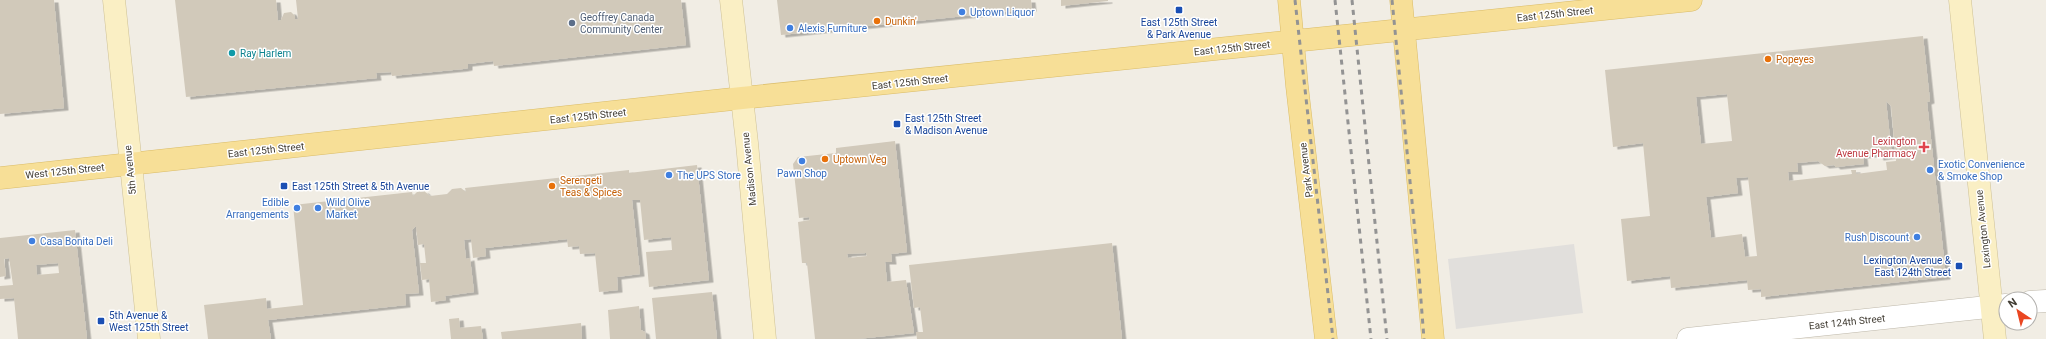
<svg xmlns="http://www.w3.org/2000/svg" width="2046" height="339" font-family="Roboto,sans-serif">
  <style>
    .parking { fill: #e1dfdc }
    .building { fill: #d1c9ba; fill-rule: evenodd; filter: url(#shadow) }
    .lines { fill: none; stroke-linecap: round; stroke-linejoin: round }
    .minor-casing { stroke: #beb8aa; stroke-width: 23 }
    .secondary-casing { stroke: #cec196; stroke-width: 23 }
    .primary-casing { stroke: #dabc68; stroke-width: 23 }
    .minor { stroke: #fff; stroke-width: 22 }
    .secondary { stroke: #faefc4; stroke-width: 22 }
    .primary { stroke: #f7df97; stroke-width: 22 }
    .rail { stroke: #939393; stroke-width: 3; stroke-dasharray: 5 5; stroke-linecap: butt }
    .transit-dot { fill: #1a4fb4; stroke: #fff; stroke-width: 1.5 }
    .shop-dot { fill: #3f7fe0; stroke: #fff; stroke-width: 1.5 }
    .food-dot { fill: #e8710a; stroke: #fff; stroke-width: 1.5 }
    .service-dot { fill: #5c6f8a; stroke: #fff; stroke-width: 1.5 }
    .culture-dot { fill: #0f9aa8; stroke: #fff; stroke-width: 1.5 }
    .health-dot { fill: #e0444e; stroke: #fff; stroke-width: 1.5 }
    .labels { text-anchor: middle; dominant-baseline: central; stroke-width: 3; stroke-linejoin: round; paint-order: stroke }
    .shop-label { font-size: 10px; fill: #366cbe; stroke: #fff; text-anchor: start }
    .street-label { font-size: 10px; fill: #423d34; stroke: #fff }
    .service-label { font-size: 10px; fill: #4e5e75; stroke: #fff; text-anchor: start }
    .food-label { font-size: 10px; fill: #c56008; stroke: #fff; text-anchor: start }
    .transit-label { font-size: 10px; fill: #164399; stroke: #fff; text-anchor: start }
    .culture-label { font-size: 10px; fill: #0d838f; stroke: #fff; text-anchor: start }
    .health-label { font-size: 10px; fill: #be3a42; stroke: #fff; text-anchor: end }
  </style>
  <defs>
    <filter id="shadow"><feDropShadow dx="4.5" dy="2.5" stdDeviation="0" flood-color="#0004"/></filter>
  </defs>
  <rect width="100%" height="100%" fill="#f1ede4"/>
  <path class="parking" d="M1574,244L1583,313L1456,329L1448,259Z"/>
  <path class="building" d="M0,0H54L64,108L0,114Z
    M175,0H276L278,21L281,20L284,13L291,12L295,16V19H298L296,0H681L686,45L494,66L493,61L468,64V68L463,69L392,76L391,72L376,73L377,78L186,97Z
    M777,0H1031L1032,9L781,35Z
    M1061,0H1108V1L1061,6Z
    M1923,36L1930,101L1927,102L1946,277L1761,297V289L1748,290L1747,280L1671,288L1670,276L1627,281L1621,219L1650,216L1643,143L1613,147L1605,70ZM1727,94L1732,141L1701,144L1696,97ZM1886,101L1891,106L1896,161L1886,162L1887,170L1856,174V170H1851L1852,174L1789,181L1788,172H1798L1797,163L1818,161L1825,166L1834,165L1836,167L1864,164L1863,156L1878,154L1879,158L1892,156ZM1748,177L1757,256L1745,257L1742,234L1711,238L1706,197L1738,193L1736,178Z
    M895,141L907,252L891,254L892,262H885L887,282L906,280L914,333L857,339H815L807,263H802L798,222L810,220L809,217L799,218L793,164L798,157L836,153V148ZM866,253L867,256L848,258L847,254Z
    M697,165L709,280L649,287L646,252L672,250L671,237L644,240L640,200H632L640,274L617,277L618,290L599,292L595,253L580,254L579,246L568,247L567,239L485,248L486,256L473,258L471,239L464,240L466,259L470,258L474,292L445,296L446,300L431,302L429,279L422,280L420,263H426L424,244L418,245L416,226L412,230L419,293L405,294L406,305L268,320L271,339H208L204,305L266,298L267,309L303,305L293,205L412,192L413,196L417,192L424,191L430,196L447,194L452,189L461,188L466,192L465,188L629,170V173Z
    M75,230L87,339H18L14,298L0,299V286L13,285L9,258L4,259L6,276L0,277V238ZM58,263L59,273L37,275L36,265Z
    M1112,243L1122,339H917L916,332H923L920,307L914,308L909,265Z
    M712,292L717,339H656L652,298Z
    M639,306L641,330L645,332L646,339H610L608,310Z
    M459,318L460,328L481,326L483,339H451L449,319Z
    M581,323L582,339H502L501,332Z"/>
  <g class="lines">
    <g class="minor-casing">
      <path id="minor" d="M2030,302L2046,301
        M1688,339L2006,305"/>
    </g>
    <g class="secondary-casing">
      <path id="secondary" d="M114,0L149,339
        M731,0L747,143L765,339
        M1960,0L1995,339"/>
    </g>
    <g class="primary-casing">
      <path id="primary" d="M1289,0L1297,86L1326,339
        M1401,0L1433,339
        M0,178L742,98L1691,0"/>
    </g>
    <use href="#minor" class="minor"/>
    <use href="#secondary" class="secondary"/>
    <use href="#primary" class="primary"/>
    <path class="rail" d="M1295,0L1333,339
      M1335,0L1371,339
      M1352,0L1387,339
      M1392,0L1418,262L1424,339"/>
  </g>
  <g class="transit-dot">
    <rect x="1175" y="6" width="8" height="8" rx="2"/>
    <rect x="893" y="120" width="8" height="8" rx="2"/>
    <rect x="280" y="182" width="8" height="8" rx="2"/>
    <rect x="1955" y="262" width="8" height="8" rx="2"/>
    <rect x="97" y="317" width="8" height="8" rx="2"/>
  </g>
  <g class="shop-dot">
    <circle cx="962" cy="12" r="4"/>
    <circle cx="790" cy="28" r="4"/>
    <circle cx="802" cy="161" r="4"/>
    <circle cx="1930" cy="170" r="4"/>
    <circle cx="669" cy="175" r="4"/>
    <circle cx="297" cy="208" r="4"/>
    <circle cx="318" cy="208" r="4"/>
    <circle cx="1917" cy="237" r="4"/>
    <circle cx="32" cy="241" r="4"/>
  </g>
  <g class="food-dot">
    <circle cx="877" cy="21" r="4"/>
    <circle cx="1768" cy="59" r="4"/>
    <circle cx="825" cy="159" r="4"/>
    <circle cx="552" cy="186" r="4"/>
  </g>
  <circle class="service-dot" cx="572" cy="23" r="4"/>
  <circle class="culture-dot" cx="232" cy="53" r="4"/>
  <path class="health-dot" d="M1922 141h4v4h4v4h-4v4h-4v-4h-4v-4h4z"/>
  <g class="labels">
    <g class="shop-label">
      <text x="970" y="12">Uptown Liquor</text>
      <text x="798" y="28">Alexis Furniture</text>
      <text x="1938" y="164">Exotic Convenience<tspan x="1938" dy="12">&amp; Smoke Shop</tspan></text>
      <text x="802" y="173" text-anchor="middle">Pawn Shop</text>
      <text x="677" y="175">The UPS Store</text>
      <text x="289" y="202" text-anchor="end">Edible<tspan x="289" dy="12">Arrangements</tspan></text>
      <text x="326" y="202">Wild Olive<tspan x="326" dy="12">Market</tspan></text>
      <text x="1909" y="237" text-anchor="end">Rush Discount</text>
      <text x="40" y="241">Casa Bonita Deli</text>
    </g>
    <g class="street-label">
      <text transform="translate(1555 14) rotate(-6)">East 125th Street</text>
      <text transform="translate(1232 48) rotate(-6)">East 125th Street</text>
      <text transform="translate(910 82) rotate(-6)">East 125th Street</text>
      <text transform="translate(588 116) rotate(-6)">East 125th Street</text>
      <text transform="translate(266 150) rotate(-6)">East 125th Street</text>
      <text transform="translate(749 169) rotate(-96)">Madison Avenue</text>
      <text transform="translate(130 170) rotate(-96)">5th Avenue</text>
      <text transform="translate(1306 170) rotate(-97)">Park Avenue</text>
      <text transform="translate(65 171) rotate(-6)">West 125th Street</text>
      <text transform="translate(1983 229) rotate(-96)">Lexington Avenue</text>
      <text transform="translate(1847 322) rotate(-6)">East 124th Street</text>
    </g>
    <g class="service-label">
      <text x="580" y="17">Geoffrey Canada<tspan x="580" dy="12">Community Center</tspan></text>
    </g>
    <g class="food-label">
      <text x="885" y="21">Dunkin'</text>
      <text x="1776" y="59">Popeyes</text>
      <text x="833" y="159">Uptown Veg</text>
      <text x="560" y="180">Serengeti<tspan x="560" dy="12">Teas &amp; Spices</tspan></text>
    </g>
    <g class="transit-label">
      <text x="1179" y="22" text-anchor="middle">East 125th Street<tspan x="1179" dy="12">&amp; Park Avenue</tspan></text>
      <text x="905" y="118">East 125th Street<tspan x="905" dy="12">&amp; Madison Avenue</tspan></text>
      <text x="292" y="186">East 125th Street &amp; 5th Avenue</text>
      <text x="1951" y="260" text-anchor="end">Lexington Avenue &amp;<tspan x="1951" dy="12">East 124th Street</tspan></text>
      <text x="109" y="315">5th Avenue &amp;<tspan x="109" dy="12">West 125th Street</tspan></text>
    </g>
    <g class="culture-label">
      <text x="240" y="53">Ray Harlem</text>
    </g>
    <g class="health-label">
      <text x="1916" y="141">Lexington<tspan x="1916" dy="12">Avenue Pharmacy</tspan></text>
    </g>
  </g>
  <g transform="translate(2018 311) rotate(325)"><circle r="19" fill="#ffffff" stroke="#b3b1ae"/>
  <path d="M0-3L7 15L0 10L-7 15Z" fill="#ea4621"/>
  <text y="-6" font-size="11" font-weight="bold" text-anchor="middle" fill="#423d34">N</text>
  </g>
</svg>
